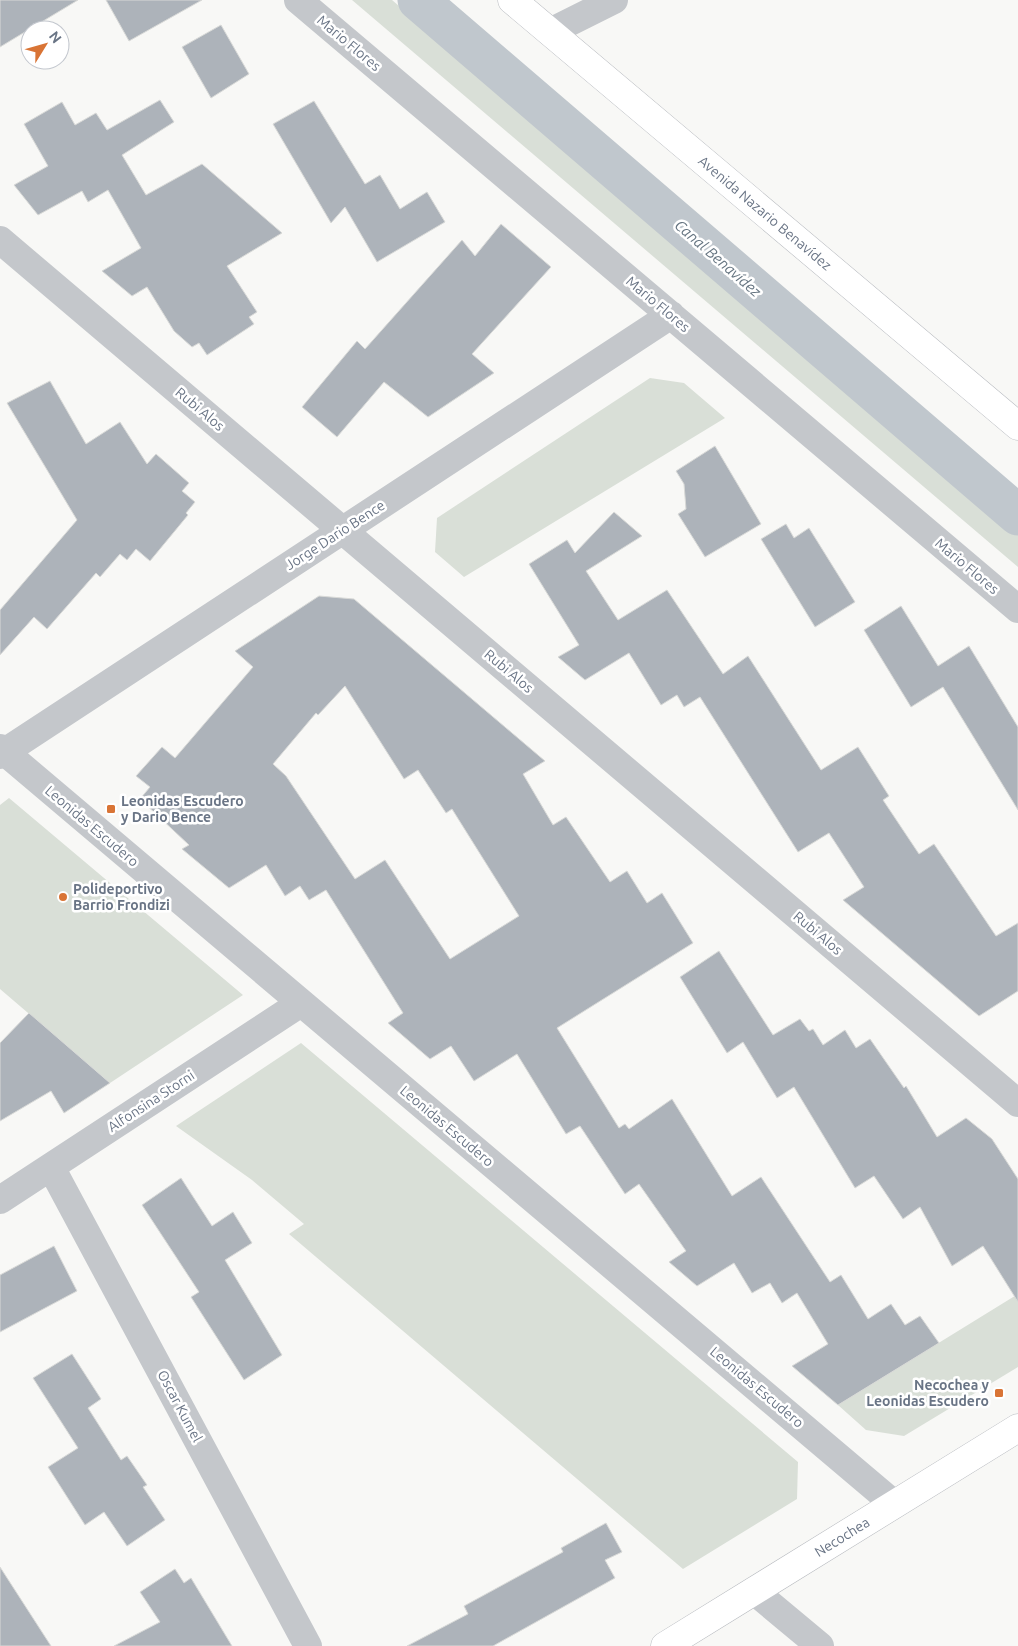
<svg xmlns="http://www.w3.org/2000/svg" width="1018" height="1646" font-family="Ubuntu,sans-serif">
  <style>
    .green { fill: #d9dfd7 }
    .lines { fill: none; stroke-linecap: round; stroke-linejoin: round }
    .canal { stroke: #c0c7cd; stroke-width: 41 }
    .building { fill: #adb3ba; stroke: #d9dad8; fill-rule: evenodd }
    .secondary-casing { stroke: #b7babf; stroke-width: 29 }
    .minor { stroke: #c4c7cb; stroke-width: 28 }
    .secondary { stroke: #fff; stroke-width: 28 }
    .poi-dot { fill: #d97435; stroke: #fff; stroke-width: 2 }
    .labels { text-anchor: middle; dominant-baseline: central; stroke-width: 5; stroke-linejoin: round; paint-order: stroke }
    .street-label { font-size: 14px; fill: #697485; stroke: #fff }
    .poi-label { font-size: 14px; font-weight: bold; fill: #697485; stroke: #fff; text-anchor: start }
    .water-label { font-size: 15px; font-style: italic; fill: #657480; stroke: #fff }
  </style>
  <rect width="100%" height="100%" fill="#f8f8f6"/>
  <path class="green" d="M352,0H392L1018,534V567Z
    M650,378L684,383L725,418L464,577L435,552L437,518Z
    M9,798L243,995L110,1083L0,989V805Z
    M301,1043L798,1462L797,1499L683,1569L289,1234L304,1224L252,1180L176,1126Z
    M1018,1294V1367L904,1436L866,1430L838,1405Z"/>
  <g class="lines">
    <path class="canal" d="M418,0L1018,515"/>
  </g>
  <path class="building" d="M0,0H78L0,47Z
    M106,0H202L129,41Z
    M221,25L249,74L211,98L182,47Z
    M160,100L174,122L122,155L146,195L202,164L282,233L227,266L257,312L249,317L254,324L207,355L199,343L192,347L174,331L147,287L132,296L102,271L141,248L108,190L88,202L82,191L38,215L14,185L48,166L24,124L62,102L75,125L96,113L107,130Z
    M314,101L365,184L380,175L400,209L427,192L445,222L377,262L345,207L331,223L273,124Z
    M501,224L551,267L472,354L494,373L428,417L384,382L337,437L302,407L357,341L365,349L462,240L475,256Z
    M50,381L86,444L120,422L147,464L156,454L189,483L182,491L195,502L186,513L188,515L150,561L136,549L127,560L120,554L100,577L96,573L47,629L34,617L0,655V610L77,520L7,403Z
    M715,446L761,524L705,557L678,514L686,509L684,484L676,471Z
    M614,512L642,536L586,571L618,620L667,590L723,674L748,656L821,770L858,747L889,796L883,800L919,854L934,844L996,936L1018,923V991L979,1016L843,900L864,887L829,833L798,852L700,697L684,707L677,695L661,705L629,653L585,680L558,657L579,645L529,564L567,540L575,553Z
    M786,524L794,538L809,528L855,602L815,627L761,539Z
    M319,596L354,599L545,761L523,774L553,825L566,817L610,882L627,871L647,903L662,893L693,943L557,1028L619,1128L625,1124L629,1129L672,1099L732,1196L761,1177L830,1282L841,1275L868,1319L891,1304L905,1325L920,1316L939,1343L838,1405L792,1366L828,1344L797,1293L782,1303L770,1283L752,1293L734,1263L697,1286L669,1262L686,1251L639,1184L625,1194L580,1126L566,1134L517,1054L474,1081L451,1046L430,1059L388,1023L403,1013L326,890L309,900L300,886L285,896L266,865L229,888L182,849L189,845L140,799L150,787L136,776L162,747L175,758L253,667L235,651ZM345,686L404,779L418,770L446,813L452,809L519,916L450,959L385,860L355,879L286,776L273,764L316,713L318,715Z
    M901,606L938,666L969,646L1018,727V810L943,687L911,707L864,630Z
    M719,951L773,1035L800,1019L809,1031L813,1029L823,1045L845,1030L856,1048L870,1039L904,1088L906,1086L937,1137L966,1118L992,1139L1018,1179V1302L983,1246L952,1266L920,1207L903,1219L874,1176L855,1188L794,1087L777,1098L743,1042L727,1053L680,977Z
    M29,1013L110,1083L64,1113L51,1091L0,1121V1043Z
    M181,1178L212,1226L233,1212L252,1243L225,1260L282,1355L244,1380L191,1297L199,1292L142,1205Z
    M54,1246L77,1291L0,1332V1275Z
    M72,1354L101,1399L88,1408L121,1460L127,1456L147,1485L143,1487L165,1520L127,1546L104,1512L85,1525L48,1467L78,1448L33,1378Z
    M606,1523L622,1552L605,1560L615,1578L493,1646H407L468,1614L464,1606L563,1552L561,1548Z
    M0,1567L51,1646H0Z
    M175,1569L184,1583L191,1578L232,1646H114L160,1622L140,1592Z"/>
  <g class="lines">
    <g class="secondary-casing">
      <path id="secondary" d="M512,0L1018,426
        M665,1646L1018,1428"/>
    </g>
    <path class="minor" d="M298,0L1018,609
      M550,32L614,0
      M0,240L1018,1103
      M0,748L894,1504
      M0,755L671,315
      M51,1167L308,1646
      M0,1200L301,1003
      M754,1591L820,1646"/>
    <use href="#secondary" class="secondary"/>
  </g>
  <g class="poi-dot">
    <rect x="106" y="804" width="10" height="10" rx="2.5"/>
    <circle cx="63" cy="897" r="5"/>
    <rect x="994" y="1388" width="10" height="10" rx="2.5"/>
  </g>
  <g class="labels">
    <g class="street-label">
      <text transform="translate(349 43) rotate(40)">Mario Flores</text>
      <text transform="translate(765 213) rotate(40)">Avenida Nazario Benavídez</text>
      <text transform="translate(658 304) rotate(40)">Mario Flores</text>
      <text transform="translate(200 409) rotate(40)">Rubi Alos</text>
      <text transform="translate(335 535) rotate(-33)">Jorge Dario Bence</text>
      <text transform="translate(967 566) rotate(40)">Mario Flores</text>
      <text transform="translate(509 671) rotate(40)">Rubi Alos</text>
      <text transform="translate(92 826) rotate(40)">Leonidas Escudero</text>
      <text transform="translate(818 933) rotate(40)">Rubi Alos</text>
      <text transform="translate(151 1101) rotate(-33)">Alfonsina Storni</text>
      <text transform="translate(447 1126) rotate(40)">Leonidas Escudero</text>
      <text transform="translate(757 1387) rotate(40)">Leonidas Escudero</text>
      <text transform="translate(180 1406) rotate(62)">Oscar Kumel</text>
      <text transform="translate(842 1537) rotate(-32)">Necochea</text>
    </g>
    <g class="poi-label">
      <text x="121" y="801">Leonidas Escudero<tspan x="121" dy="16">y Dario Bence</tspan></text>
      <text x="73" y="889">Polideportivo<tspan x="73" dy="16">Barrio Frondizi</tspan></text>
      <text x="989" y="1385" text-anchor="end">Necochea y<tspan x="989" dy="16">Leonidas Escudero</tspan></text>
    </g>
    <g class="water-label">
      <text transform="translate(718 258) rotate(41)">Canal Benavídez</text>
    </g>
  </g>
  <g transform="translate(45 45) rotate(53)"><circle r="24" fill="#ffffff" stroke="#c3c7ce"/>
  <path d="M0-4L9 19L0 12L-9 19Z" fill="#d97435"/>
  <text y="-8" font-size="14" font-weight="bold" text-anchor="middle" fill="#697485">N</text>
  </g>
</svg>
